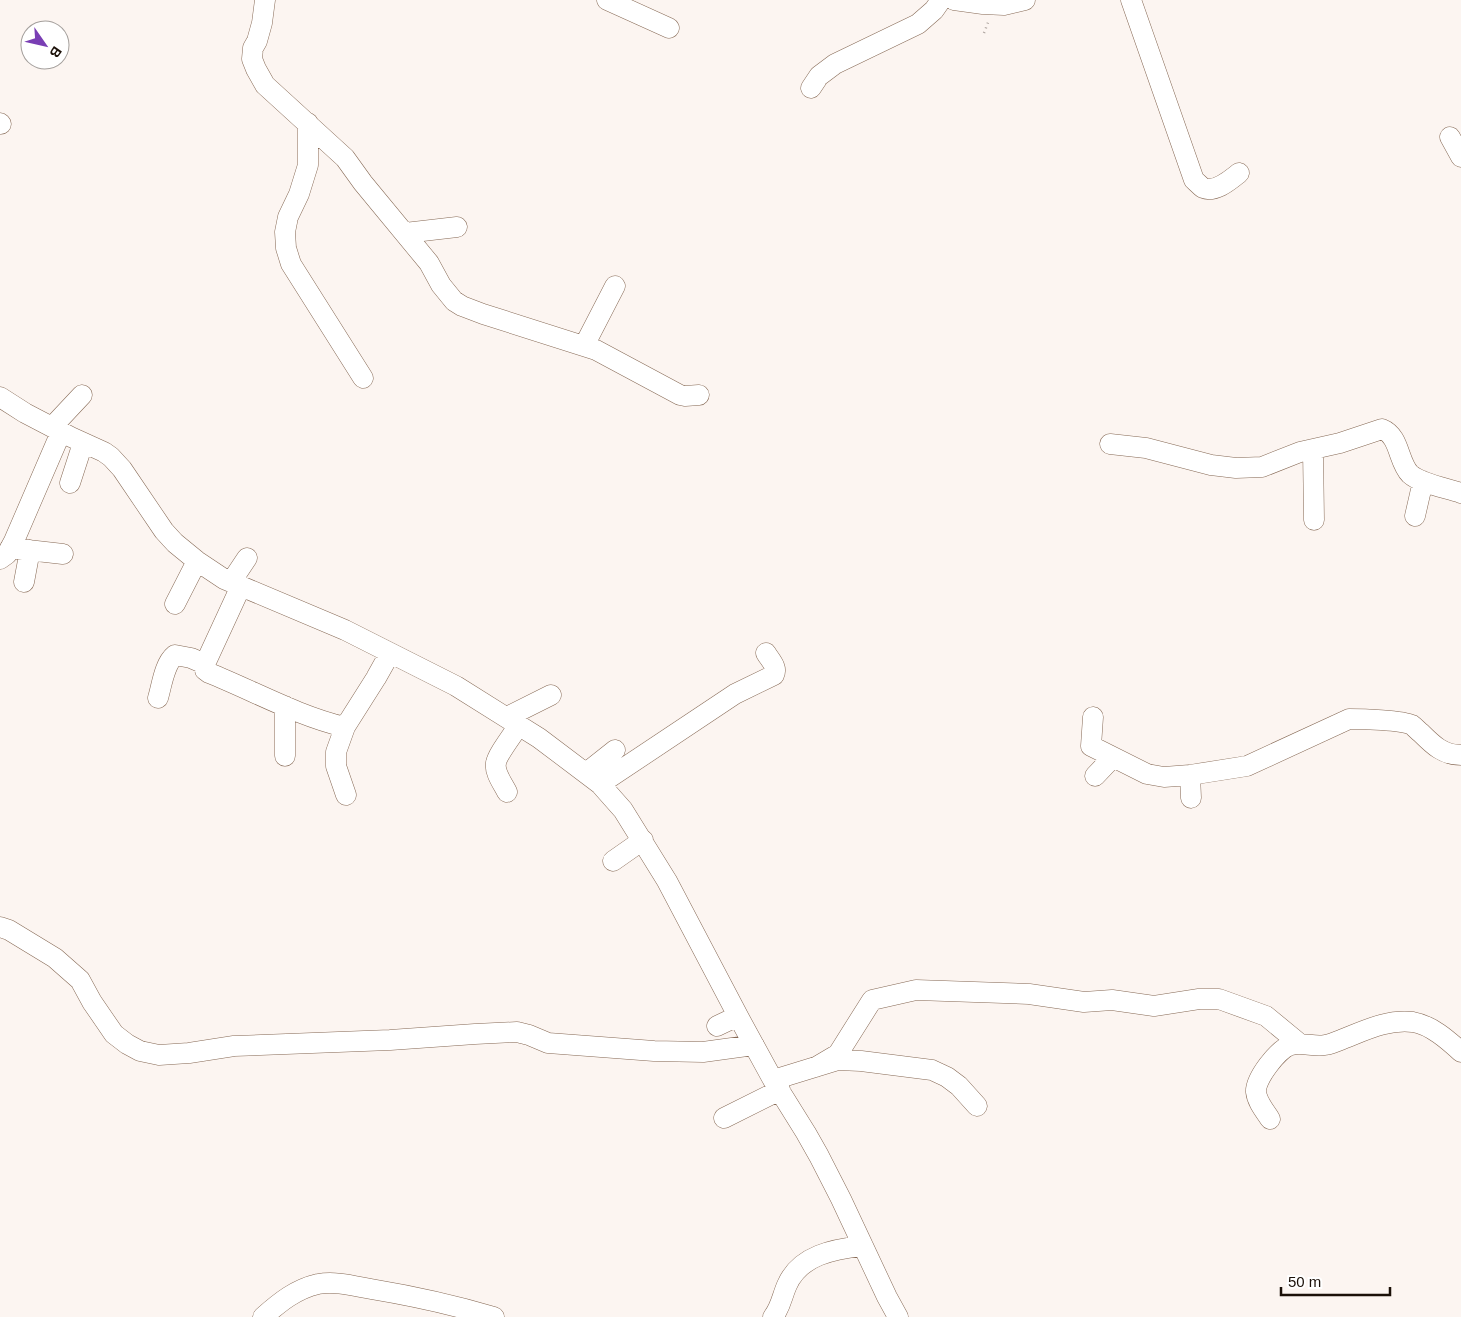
<svg xmlns="http://www.w3.org/2000/svg" width="1461" height="1317" font-family="Arial,sans-serif">
  <style>
    .lines { fill: none; stroke-linecap: round; stroke-linejoin: round }
    .minor-casing { stroke: #866955; stroke-width: 21 }
    .path { stroke: #aea5a0; stroke-width: 2.5; stroke-dasharray: 1 4; stroke-linecap: butt }
    .minor { stroke: #fff; stroke-width: 20 }
  </style>
  <rect width="100%" height="100%" fill="#fcf5f1"/>
  <g class="lines">
    <g class="minor-casing">
      <path id="minor" d="M265,0L262,23L257,41L253,48L252,59L256,69L265,85L345,158L363,183L429,263L441,285L454,301L462,306L483,314L596,350L680,395L685,396L699,395
        M607,0L669,28
        M954,0L983,4L1004,5L1025,0
        M1131,0L1194,180C1197,182 1200,186 1203,188C1216,193 1230,180 1239,173
        M811,88L819,76L835,64L918,24L934,10L941,0
        M0,123L1,124
        M308,123V165L299,194L288,217L285,232L286,248L291,264L363,378
        M1450,137L1461,157
        M405,233L457,227
        M584,346L615,286
        M0,397L25,413L71,437L104,452L111,457L122,469L164,531L175,543L197,561L224,579L345,630L456,686L539,738L600,784L623,810L667,881L738,1016L773,1080L806,1133L819,1156L841,1199L887,1297L898,1317
        M52,427L82,395
        M1110,444L1146,448L1211,465L1236,468L1262,467L1300,452L1340,443L1382,429C1400,436 1398,462 1410,474C1421,484 1447,488 1461,493
        M1313,449L1314,520
        M70,483L83,443
        M1415,516L1423,481
        M10,548L63,554
        M0,559L7,554L14,541L61,432
        M24,582L30,550
        M231,582L247,558
        M241,586L205,664V670L209,673C254,691 298,716 345,727
        M175,604L197,561
        M158,698C162,685 164,664 175,655L191,658L205,664
        M507,717L551,695
        M1093,717L1091,746L1147,774L1164,777L1190,775L1247,766L1349,719C1362,719 1402,720 1412,725C1415,727 1418,731 1421,733C1433,745 1443,755 1461,755
        M285,756V706
        M586,773L615,750
        M1190,775L1191,798
        M1095,776L1113,757
        M600,784L735,694L774,675C778,667 770,660 766,653
        M507,792C503,784 494,772 496,763C497,755 514,733 519,725
        M346,795L336,766V752L345,727L376,678L390,653
        M613,861L643,840
        M0,927L9,930L55,958L80,980L92,1002L114,1034L127,1044L140,1051L159,1055L189,1053L234,1046L390,1040L475,1034L517,1032L529,1035L548,1043L654,1051L703,1052L754,1045
        M717,1026L738,1016
        M816,1067L838,1054L872,1000L916,990L1029,994L1084,1002L1112,1000L1154,1006L1199,999H1219L1266,1016L1300,1044
        M773,1080L838,1060L861,1061L932,1070L947,1077L959,1086L977,1106
        M724,1118L780,1090
        M1270,1119C1265,1111 1257,1102 1256,1092C1255,1079 1278,1049 1291,1045C1302,1042 1314,1047 1325,1045C1331,1044 1338,1041 1343,1039C1366,1030 1388,1019 1413,1022C1431,1025 1448,1040 1461,1052
        M263,1317C280,1302 296,1289 318,1284C336,1281 354,1286 371,1289C413,1296 454,1305 494,1317
        M773,1317C781,1307 782,1296 787,1285C800,1255 834,1249 863,1246"/>
    </g>
    <path class="path" d="M984,33L989,20"/>
    <use href="#minor" class="minor"/>
  </g>
  <g transform="translate(45 45) rotate(124)"><circle r="24" fill="#ffffff" stroke="#a49f9c"/>
  <path d="M0-4L9 19L0 12L-9 19Z" fill="#793eb4"/>
  <text y="-8" font-size="14" font-weight="bold" text-anchor="middle" fill="#1b1008">B</text>
  </g>
  <path d="M1281 1287v8h109v-8" fill="none" stroke="#1b1008" stroke-width="2.5"/>
  <text x="1288" y="1287" font-size="15" fill="#1b1008" stroke="#ffffff" stroke-width="4" paint-order="stroke">50 m</text>
</svg>
